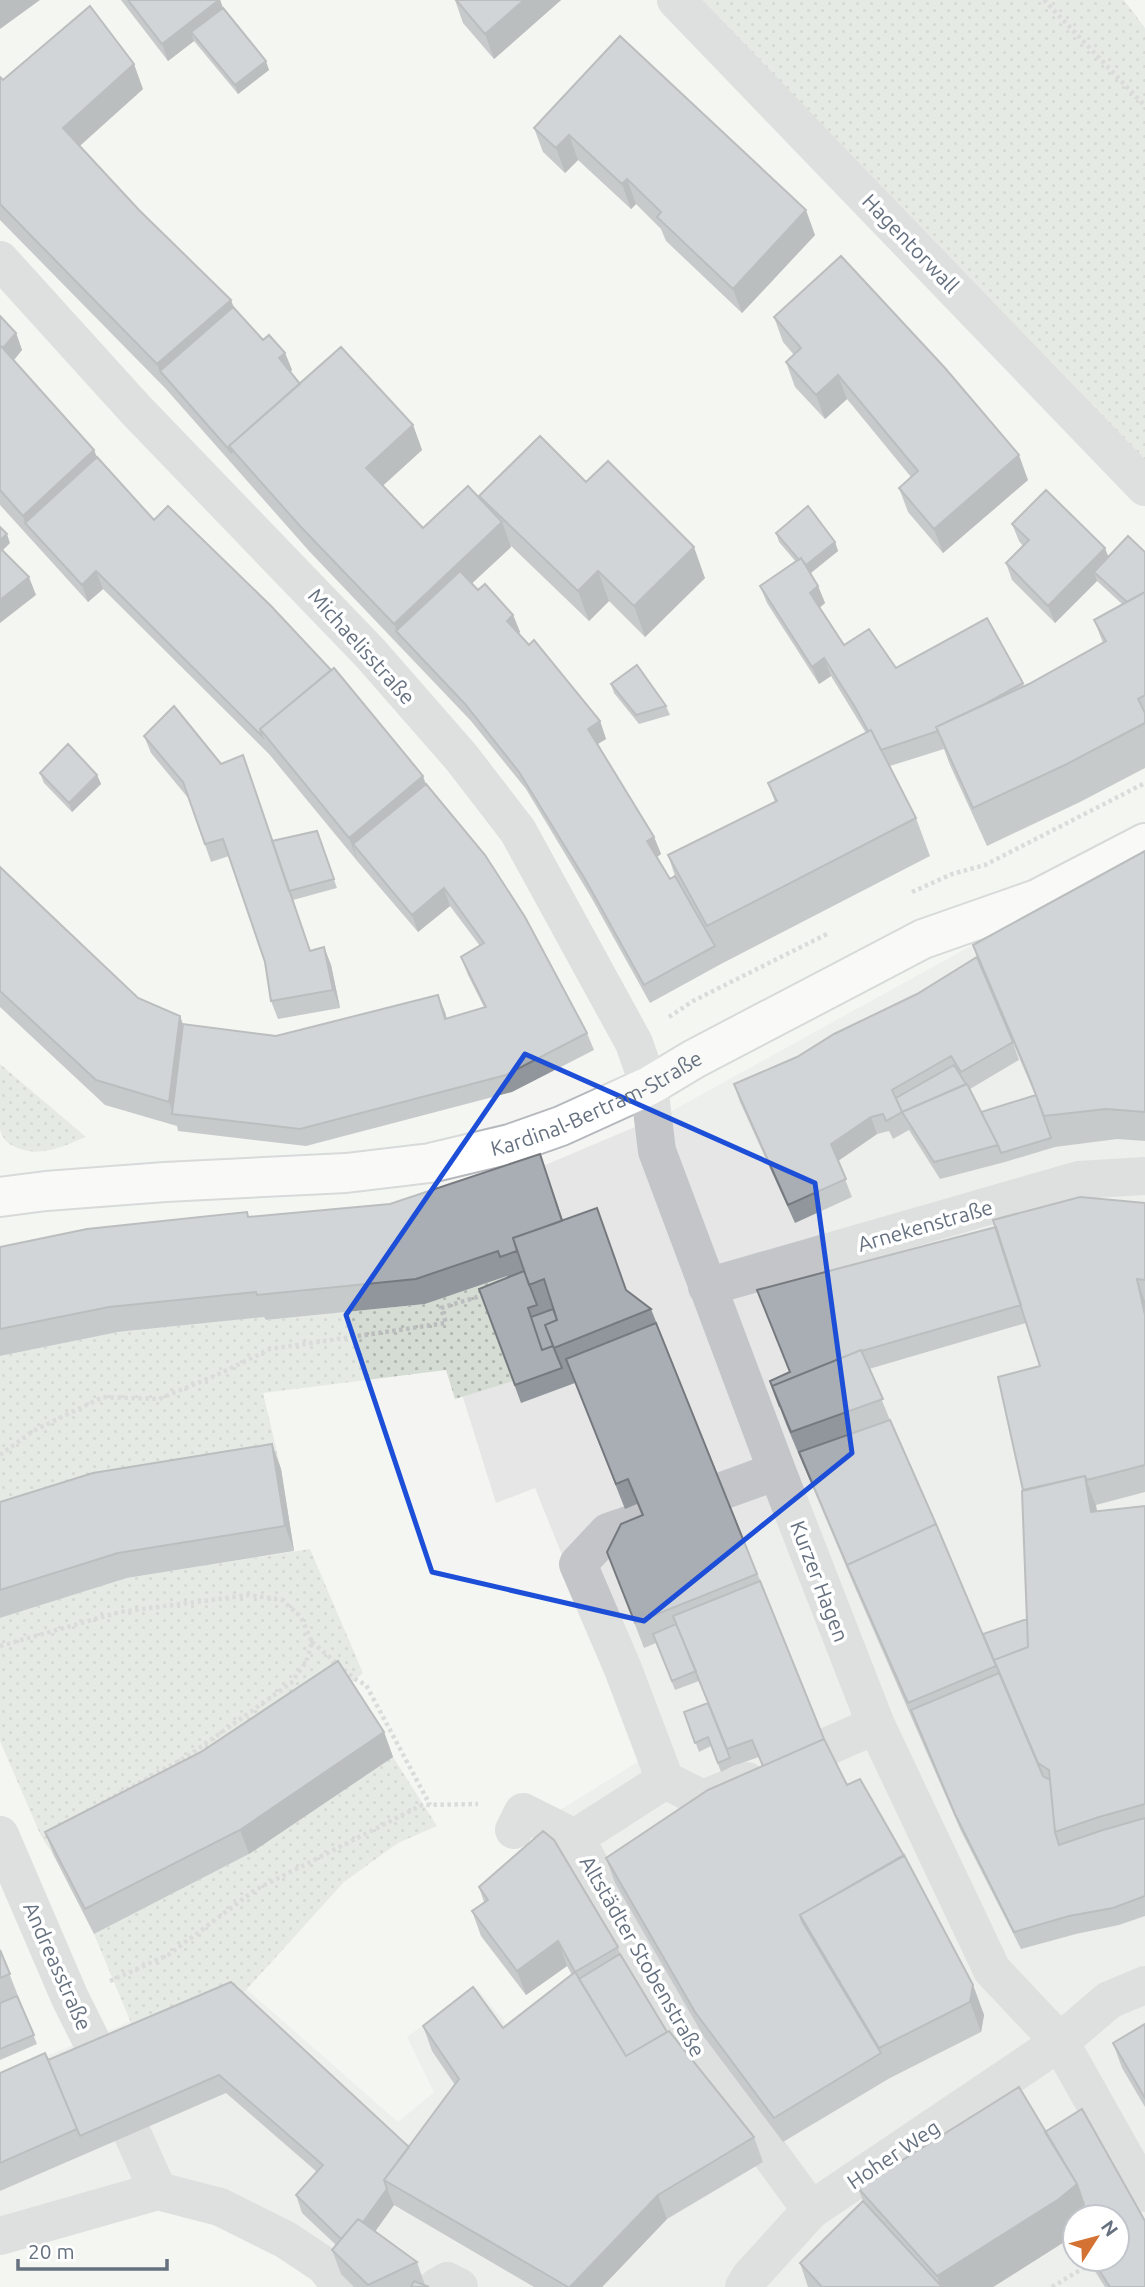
<svg xmlns="http://www.w3.org/2000/svg" width="1145" height="2287" font-family="Ubuntu,sans-serif">
  <style>
    .built { fill: #e5e6e5; fill-rule: evenodd }
    .grass { fill: url(#grass-dots) }
    .lines { fill: none; stroke-linecap: round; stroke-linejoin: round }
    .secondary-casing { stroke: #b5b8bd; stroke-width: 42 }
    .path { stroke: #babcbe; stroke-width: 4.5; stroke-dasharray: 3.5 3.5; stroke-linecap: butt }
    .street { stroke: #c3c5c9; stroke-width: 38 }
    .secondary { stroke: #fff; stroke-width: 38 }
    .wall { fill: #91969c; fill-rule: evenodd }
    .shaded-wall { fill: #767a7f }
    .building { fill: #a9aeb5; stroke: #767a7f; stroke-width: 2 }
    .marked { fill: none; stroke: #1d4ed8; stroke-width: 5; stroke-linejoin: round }
    .labels { text-anchor: middle; dominant-baseline: central; stroke-width: 7; stroke-linejoin: round; paint-order: stroke }
    .street-label { font-size: 21px; fill: #667180; stroke: #fff }
  </style>
  <defs>
    <pattern id="grass-dots" width="8" height="8" patternUnits="userSpaceOnUse" patternTransform="scale(1.75)"><rect width="8" height="8" fill="#d5dcd3"/><path d="M2 2h.1M6 6h.1" fill="none" stroke="#b1b7b0" stroke-width="1.8" stroke-linecap="round"/></pattern>
  </defs>
  <rect width="100%" height="100%" fill="#f4f5f2"/>
  <path class="built" d="M1145,850V2287H349L225,2199L0,2224V2075L235,1979L398,2122L434,2092L407,2037L476,1987L513,2033L628,1955L552,1815L644,1758L535,1488L496,1503L405,1212L524,1174L668,1113ZM1075,2217H1117V2259H1075Z"/>
  <path class="grass" d="M695,0H1124L1145,28V467Z
    M0,1064L86,1137C62,1147 38,1159 13,1146C7,1143 1,1136 0,1129C0,1112 0,1082 0,1064Z
    M507,1276L509,1282L486,1307L513,1381L455,1399L446,1370L263,1393L281,1469L0,1529V1356L112,1333L265,1316L266,1320L425,1304Z
    M310,1549L363,1673L347,1686L210,1777L54,1856L41,1836L0,1741V1618L127,1578Z
    M393,1757L437,1826L398,1843L344,1882L237,2000L139,2042L94,1934L249,1854Z"/>
  <g class="lines">
    <g class="secondary-casing">
      <g id="secondary">
        <path id="s1" d="M0,1197L46,1191L165,1182L346,1173L430,1163L510,1144L561,1126L649,1086L694,1059L923,939L1037,899L1145,843"/>
      </g>
    </g>
    <path class="path" d="M1044,0L1145,106
      M912,892L952,874L985,865L1145,783
      M669,1017L693,1001L829,933
      M0,1455L33,1431L103,1397L159,1399L221,1373L270,1349L446,1323L441,1308L487,1294
      M312,1642L355,1679L366,1685L430,1805
      M0,1646L120,1612L249,1595L282,1600L301,1617L312,1642L306,1662L291,1683L188,1756L98,1805
      M110,1981L168,1955L255,1890L422,1805L478,1804
      M1052,2287L1090,2264"/>
    <path class="street" d="M676,0L1145,487
      M0,260L136,410L370,653L461,757L518,831L634,1043L649,1086L657,1151L777,1471L876,1725L992,1970L1060,2042L1145,2193
      M707,1287L1079,1180L1145,1176
      M722,1491L777,1471
      M643,1520L608,1532L578,1564L623,1669L665,1780L703,1799L747,1781
      M826,1747L876,1725
      M514,1830L523,1812L575,1838L690,2044L811,2210
      M0,1835L70,1998L100,2058
      M575,1838L665,1780
      M132,2133L158,2191
      M0,2236L158,2191L220,2207L286,2240L325,2266L341,2287
      M437,2287L447,2281L459,2287
      M744,2287L750,2277L811,2210L1060,2042L1109,2000L1145,1985"/>
    <use href="#secondary" class="secondary"/>
  </g>
  <path class="wall" d="M121,0H220L223,8L269,70L238,94L194,41L168,61Z
    M455,0H561L494,59L463,23Z
    M620,36L815,235L742,313L666,241L661,229L636,204L631,209L578,160L565,173L543,152L534,128Z
    M0,77L3,80L143,89L79,146L139,210L231,300L233,307L263,340L285,353L292,370L290,372L300,384L413,425L422,450L383,485L423,528L481,501L479,496L586,482L705,578L645,637L609,601L589,621L510,545L511,547L472,583L478,590L513,615L520,632L518,633L600,721L606,739L598,744L654,837L661,854L657,857L670,879L675,876L668,855L775,802L768,783L866,733L831,676L819,684L767,603L760,586L796,562L779,542L776,533L835,542L838,551L811,573L818,586L825,603L819,608L844,645L896,668L1023,683L1024,686L1103,643L1094,620L1122,604L1097,581L1055,623L1012,580L1006,563L1023,546L1019,541L1012,524L1108,556L1145,552V768L1080,802L987,846L950,765L944,749L890,766L916,818L930,856L721,964L650,1003L591,897L526,789L471,721L309,551L166,389L0,220Z
    M0,316L16,333L22,350L14,360L94,450L97,457L154,520L426,784L587,1033L594,1050L512,1092L306,1146L178,1131L177,1126L105,1105L0,1007V867L138,998L183,1024L276,1036L445,1012L447,1019L484,1007L468,975L461,957L480,946L450,906L418,932L358,862L269,754L103,589L88,602L0,505Z
    M774,317L1028,480L943,553L908,512L899,488L911,477L847,399L825,419L795,387L786,362L794,355L783,342Z
    M611,684L666,706L670,715L639,724L614,693Z
    M144,736L273,841L317,831L337,888L293,900L310,951L324,947L331,965L340,1008L278,1019L271,1001L265,962L229,856L211,862L189,799L151,753Z
    M40,773L97,775L101,784L72,812L44,783Z
    M1145,851V1141L1117,1139L1055,1147L1005,1162L940,1179L909,1130L893,1139L889,1131L877,1134L838,1161L852,1197L795,1223L740,1102L734,1084L797,1057L917,994L977,957L973,945ZM1013,1043L1035,1095L981,1112L970,1089L1019,1060Z
    M540,1154L563,1220L626,1290L651,1309L824,1739L847,1785L973,1985L984,2015L981,2032L890,2078L783,2142L704,2037L615,1883L606,1858L762,1766L759,1757L733,1766L721,1772L711,1746L699,1752L684,1712L708,1703L699,1681L675,1690L656,1643L644,1648L607,1552L642,1516L637,1504L625,1509L575,1383L521,1403L479,1289L508,1278L507,1276L425,1304L266,1320L264,1317L118,1332L0,1356V1247L249,1217L390,1204Z
    M1145,1203V1492L1096,1505L1097,1511L1145,1506V1916L1119,1925L1076,1934L1021,1949L961,1831L856,1590L786,1424L770,1381L790,1373L757,1290ZM1026,1323L1040,1366L1023,1490L1027,1619L983,1634L890,1420L869,1369Z
    M272,1444L281,1469L294,1551L127,1578L0,1618V1502Z
    M384,1732L393,1757L249,1854L94,1934L54,1856L45,1832Z
    M479,1887L618,1947L620,1954L667,2032L754,2137L763,2162L667,2219L602,2287H534L394,2205L375,2231L417,2262L425,2285L429,2287H354L341,2274L332,2250L336,2245L302,2213L296,2195L317,2172L226,2093L0,2191V2073L48,2060L231,1982L409,2147L455,2085L432,2051L423,2026L503,2028L572,1975L567,1966L526,1995L481,1936L472,1911L484,1902Z
    M0,1950L37,2044L0,2060Z
    M1145,2024V2107L1122,2068L1113,2043Z
    M1045,2132L1145,2287H1105L1087,2259H1117L1075,2217V2241L1072,2237L993,2287H808L800,2263L863,2201L858,2188Z"/>
  <path class="shaded-wall" d="M0,0H40L0,29Z
    M219,0H220L226,17L191,32L194,41L168,61L162,44Z
    M524,0H561L494,59L485,34Z
    M266,61L269,70L238,94L235,85Z
    M134,64L143,89L72,153L63,128Z
    M569,135L578,160L565,173L556,148Z
    M627,179L636,204L631,209L622,184Z
    M806,210L815,235L742,313L733,289Z
    M231,300L240,324L160,371L166,389L157,364Z
    M16,333L22,350L7,368L0,351Z
    M285,353L292,370L285,376L279,358Z
    M838,375L847,399L825,419L816,395Z
    M413,425L422,450L375,493L366,468Z
    M94,450L103,475L25,523L23,516Z
    M1019,455L1028,480L943,553L934,529Z
    M502,522L511,547L408,643L396,631L403,648L394,624Z
    M7,534L10,543L0,553V540Z
    M835,542L838,551L808,575L804,566Z
    M694,547L705,578L645,637L634,606Z
    M1105,548L1112,566L1094,572L1097,581L1055,623L1048,606Z
    M96,571L103,589L88,602L82,585Z
    M598,571L609,601L589,621L578,591Z
    M29,577L36,595L0,623V600Z
    M818,586L825,603L816,611L810,593Z
    M513,615L520,632L513,638L507,621Z
    M824,658L831,676L819,684L812,667Z
    M600,721L606,739L594,746L588,729Z
    M97,775L101,784L72,812L69,803Z
    M423,776L432,801L353,844L358,862L349,838Z
    M654,837L661,854L654,859L647,841Z
    M444,888L450,906L418,932L412,915Z
    M324,947L331,965L340,1008L333,990Z
    M438,995L445,1012L451,1037L445,1019Z
    M180,1016L189,1041L173,1114L169,1102Z
    M871,1117L877,1134L838,1161L831,1144Z
    M1137,1279L1145,1301V1315Z
    M272,1444L281,1469L294,1551L285,1526Z
    M1085,1476L1096,1506L1102,1542L1091,1512Z
    M384,1732L393,1757L249,1854L240,1830Z
    M558,1941L567,1966L526,1995L517,1971Z
    M973,1985L984,2015L981,2032L970,2002Z
    M1077,2184L1089,2217L1066,2219L1072,2237L993,2287H941L937,2276Z
    M387,2189L394,2205L367,2243H345Z
    M658,2195L667,2219L602,2287H570Z"/>
  <path class="building" d="M128,0H219L162,44Z
    M456,0H524L485,34Z
    M90,6L134,64L63,128L139,210L231,300L157,364L0,204V77L3,80Z
    M223,8L266,61L235,85L191,32Z
    M620,36L806,210L733,289L657,217L661,212L627,179L622,184L569,135L556,148L534,128Z
    M841,256L945,368L1019,455L934,529L899,488L918,471L838,375L816,395L786,362L801,348L774,317Z
    M233,307L263,340L269,335L285,353L279,358L300,384L229,446L232,453L160,371Z
    M0,316L16,333L3,348L0,345Z
    M0,345L94,450L23,516L0,490Z
    M341,347L413,425L366,468L423,528L468,486L502,522L394,624L300,526L229,446Z
    M540,436L586,482L608,461L694,547L634,606L598,571L578,591L479,496Z
    M97,457L154,520L168,506L271,606L331,670L260,729L262,736L96,571L82,585L25,523Z
    M1046,490L1105,548L1048,606L1006,563L1029,540L1012,524Z
    M808,506L835,542L806,565L801,558L799,560L776,533Z
    M0,527L7,534L0,540Z
    M1128,536L1145,552V592L1127,602L1094,572Z
    M0,548L29,577L0,600Z
    M801,558L818,586L810,593L844,645L869,629L896,668L987,618L1023,683L985,704L936,727L938,731L881,750L871,730L868,731L855,707L824,658L812,667L760,586Z
    M460,571L478,590L485,584L513,615L507,621L529,645L534,640L600,721L588,729L654,837L647,841L670,879L675,876L715,946L644,985L585,879L519,772L465,704L396,631Z
    M1145,592V695L1138,699L1145,713V723L1067,764L973,808L936,727L1029,684L1106,641L1094,620Z
    M637,665L666,706L636,715L611,684Z
    M334,668L423,776L349,838L260,729Z
    M174,706L221,764L243,755L310,951L324,947L333,990L271,1001L265,962L223,839L205,844L183,782L144,736Z
    M871,730L916,818L707,926L668,855L777,801L768,783Z
    M68,744L97,775L69,803L40,773Z
    M426,784L485,855L525,917L587,1033L506,1075L300,1129L172,1114L183,1024L276,1036L438,995L445,1019L486,1007L461,957L484,943L444,888L412,915L353,844Z
    M317,831L334,879L289,891L272,841Z
    M1145,851V1112L1106,1109L1044,1116L1028,1074L973,945Z
    M0,867L138,998L180,1016L169,1102L96,1080L0,991Z
    M977,957L1013,1042L961,1072L951,1056L892,1090L902,1112L886,1121L883,1114L871,1117L831,1144L846,1179L788,1205L734,1084L797,1057L834,1034L917,994Z
    M954,1065L966,1084L902,1112L896,1098Z
    M967,1084L998,1145L934,1162L902,1112Z
    M1036,1095L1051,1138L1001,1153L998,1145L981,1112Z
    M540,1154L562,1221L513,1238L517,1251L500,1257L498,1251L416,1279L257,1295L256,1292L109,1307L0,1329V1247L87,1229L247,1212L248,1217L390,1204Z
    M1080,1197L1145,1203V1280L1137,1279L1145,1315V1465L1087,1480L1085,1476L1023,1490L998,1377L1040,1366L993,1220Z
    M597,1208L626,1290L651,1309L554,1348L545,1325L557,1320L544,1279L529,1285L513,1238Z
    M996,1227L1021,1305L862,1351L861,1350L772,1386L780,1407L770,1381L790,1372L757,1290Z
    M524,1271L537,1305L528,1308L542,1350L553,1346L562,1368L515,1385L479,1289Z
    M553,1309L557,1320L545,1325L553,1346L542,1350L531,1317Z
    M656,1323L757,1574L635,1623L607,1552L621,1524L643,1515L628,1479L616,1484L566,1359Z
    M861,1350L883,1399L791,1432L772,1386Z
    M890,1420L936,1524L847,1565L850,1572L799,1452Z
    M272,1444L285,1526L118,1553L0,1590V1502L93,1473Z
    M1085,1476L1091,1512L1145,1506V1804L1099,1817L1055,1832L1049,1770L1038,1763L994,1660L1028,1647L1022,1491Z
    M936,1524L996,1666L908,1703L847,1565Z
    M760,1581L824,1739L763,1766L752,1740L727,1749L673,1616Z
    M1027,1619L1028,1647L994,1660L996,1665L983,1634Z
    M676,1624L696,1671L672,1681L653,1634Z
    M338,1661L384,1732L240,1830L85,1909L45,1832L201,1752Z
    M999,1673L1043,1776L1050,1780L1055,1832L1059,1845L1103,1830L1145,1818V1896L1113,1908L1069,1916L1014,1932L955,1814L911,1710Z
    M708,1703L730,1758L718,1763L708,1737L695,1743L684,1712Z
    M824,1739L847,1785L860,1779L904,1856L800,1915L802,1921L881,2053L774,2118L695,2012L606,1858L708,1790Z
    M543,1831L554,1840L618,1947L575,1972L626,2056L669,2031L754,2137L658,2195L570,2287H568L384,2180L459,2079L423,2026L473,1987L503,2028L575,1972L558,1941L517,1971L472,1911L488,1900L479,1887Z
    M904,1855L973,1985L970,2002L879,2048L800,1915Z
    M0,1950L10,1974L0,1978Z
    M620,1954L667,2032L626,2056L579,1979Z
    M231,1982L409,2147L384,2180L387,2189L363,2222L358,2219L341,2239L296,2195L323,2165L219,2075L80,2136L48,2060Z
    M17,1996L34,2035L0,2049V2003Z
    M1145,2024V2098L1113,2043Z
    M45,2053L77,2129L0,2163V2073Z
    M1019,2087L1077,2184L1059,2199L937,2276L858,2188Z
    M1082,2109L1145,2221V2287H1110L1092,2259H1117V2217H1075V2233L1066,2219L1084,2205L1077,2184L1045,2132Z
    M863,2201L942,2287H822L800,2263Z
    M358,2219L417,2262L368,2285L332,2250Z
    M414,2281L429,2287H411Z"/>
  <path d="M0 0H1145V2287H0ZM525,1054L815,1183L852,1453L644,1621L432,1572L346,1315Z" fill="#f4f5f2" fill-opacity=".55" fill-rule="evenodd"/>
  <path class="marked" d="M525,1054L815,1183L852,1453L644,1621L432,1572L346,1315Z"/>
  <g class="labels">
    <g class="street-label">
      <text transform="translate(911 243) rotate(46)">Hagentorwall</text>
      <text transform="translate(362 646) rotate(48)">Michaelisstraße</text>
      <text stroke="none"><textPath href="#s1" startOffset="609">Kardinal-Bertram-Straße</textPath></text>
      <text transform="translate(925 1225) rotate(-16)">Arnekenstraße</text>
      <text transform="translate(820 1581) rotate(69)">Kurzer Hagen</text>
      <text transform="translate(643 1956) rotate(60)">Altstädter Stobenstraße</text>
      <text transform="translate(58 1966) rotate(66)">Andreasstraße</text>
      <text transform="translate(893 2154) rotate(-34)">Hoher Weg</text>
    </g>
  </g>
  <g transform="translate(1096 2238) rotate(54)"><circle r="33" fill="#ffffff" stroke="#c2c6cc" stroke-width="2"/>
  <path d="M0-5L12 26L0 18L-12 26Z" fill="#d47233"/>
  <text y="-10" font-size="19" font-weight="bold" text-anchor="middle" fill="#667180">N</text>
  </g>
  <path d="M18 2259v10h149v-10" fill="none" stroke="#667180" stroke-width="3.5"/>
  <text x="28" y="2259" font-size="21" fill="#667180" stroke="#ffffff" stroke-width="5" paint-order="stroke">20 m</text>
</svg>
